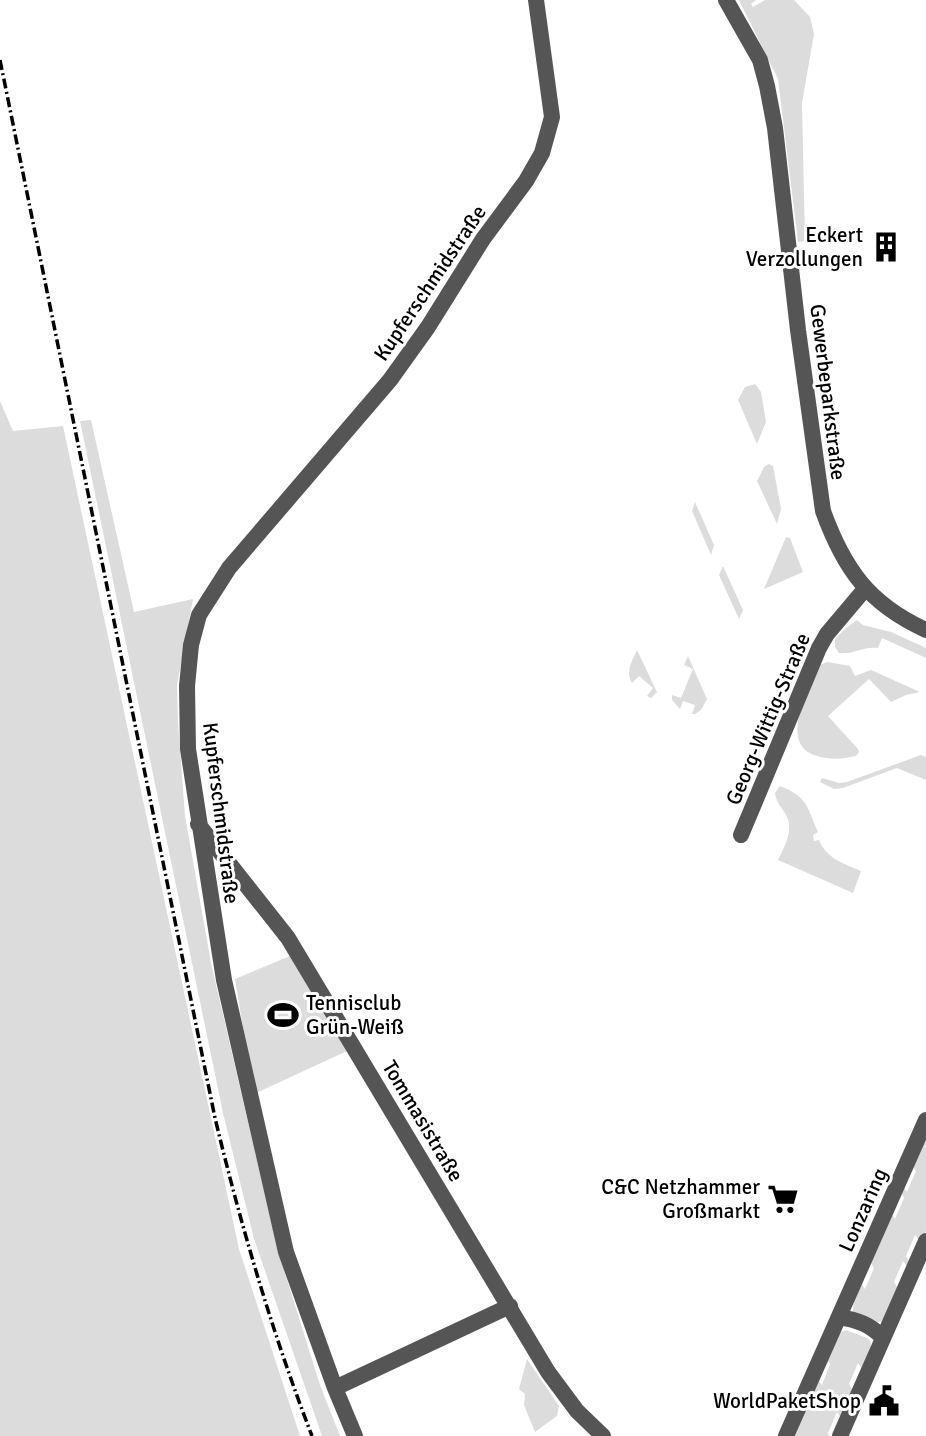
<svg xmlns="http://www.w3.org/2000/svg" width="926" height="1436" viewBox="0 0 926 1436" font-family="Signika,sans-serif">
  <style>
    .green { fill: #dcdcdc }
    .lines { fill: none; stroke-linecap: round; stroke-linejoin: round }
    .minor { stroke: #555; stroke-width: 16 }
    .rail { stroke: #000; stroke-width: 3.5; stroke-dasharray: 10 3.5 2 3.5; stroke-linecap: butt }
    .labels { text-anchor: middle; stroke-width: 6; stroke-linejoin: round; paint-order: stroke }
    .poi-label { font-size: 21px; fill: #000; stroke: #fff; text-anchor: end }
    .street-label { font-size: 21px; fill: #000; stroke: #fff }
  </style>
  <rect width="100%" height="100%" fill="#fff"/>
  <path class="green" d="M 739,0 L 756,0 L 751,4 L 753,7 L 765,0 L 794,0 L 810,17 L 814,34 L 802,103 L 805,241 L 798,242 L 778,79 Z
    M 755,384 L 761,392 L 766,422 L 757,444 L 738,400 L 745,387 Z
    M 0,401 L 13,431 L 63,426 L 239,1249 L 300,1436 L 0,1436 Z
    M 91,420 L 134,612 L 193,599 L 177,685 L 178,722 L 185,816 L 211,963 L 278,1251 L 320,1385 L 340,1436 L 322,1436 L 254,1239 L 223,1113 L 80,421 Z
    M 769,464 L 773,466 L 781,509 L 777,524 L 757,481 L 764,467 Z
    M 695,502 L 714,545 L 711,555 L 692,511 Z
    M 786,537 L 790,538 L 803,572 L 764,589 Z
    M 723,566 L 743,610 L 739,619 L 719,575 Z
    M 857,620 L 863,625 L 891,632 L 926,648 L 926,658 L 882,638 L 878,648 C 864,646 853,655 839,653 L 835,647 L 835,639 L 846,628 Z
    M 637,650 L 657,692 L 651,698 L 647,696 L 653,688 L 639,676 L 632,683 C 625,672 632,661 637,650 Z
    M 688,656 L 707,699 L 701,710 L 695,714 L 692,714 L 695,705 L 683,701 L 680,709 L 672,700 L 672,695 L 681,698 L 693,669 L 684,665 Z
    M 828,662 L 850,666 L 855,676 L 871,670 L 920,692 L 906,695 L 891,702 L 869,679 L 828,716 L 858,749 L 859,752 L 856,756 C 843,759 830,760 817,756 C 777,745 809,690 819,665 Z
    M 921,755 L 926,757 L 926,780 L 897,768 L 843,788 L 834,789 L 820,782 L 822,778 L 839,783 L 847,782 Z
    M 780,786 C 808,797 807,807 818,832 L 813,835 L 814,841 L 819,840 C 827,859 843,863 861,871 L 853,893 L 778,860 C 785,845 795,829 785,813 C 780,806 776,801 775,793 Z
    M 290,956 L 347,1051 L 254,1094 L 235,979 Z
    M 926,1137 L 926,1231 L 921,1244 L 915,1235 L 906,1256 L 911,1265 L 909,1270 L 903,1261 L 894,1282 L 900,1292 L 890,1311 L 881,1322 L 876,1322 L 853,1312 L 854,1295 L 859,1280 L 865,1289 L 874,1268 L 868,1258 L 889,1210 L 895,1219 L 904,1198 L 899,1188 L 901,1184 L 907,1192 L 916,1171 L 910,1162 Z
    M 846,1330 L 867,1338 L 871,1342 L 869,1361 L 864,1372 L 858,1363 L 849,1384 L 855,1394 L 843,1421 L 837,1412 L 828,1433 L 829,1436 L 790,1436 L 815,1377 L 822,1385 L 830,1364 L 825,1355 L 839,1333 Z
    M 527,1359 L 559,1406 L 557,1416 L 535,1432 L 524,1405 L 525,1394 L 519,1389 Z"/>
  <g class="lines">
    <path class="minor" d="M 726,0 L 760,60 L 767,86 L 775,128 L 798,330 L 823,511 C 844,569 869,604 926,630
      M 198,824 L 288,938 L 548,1372 L 577,1411 L 603,1436
      M 741,835 L 819,648 L 827,634 L 865,589
      M 839,1317 C 857,1320 870,1324 883,1338
      M 335,1388 L 510,1306
      M 355,1436 L 335,1388 L 286,1252 L 224,980 L 188,749 L 187,686 L 191,645 L 199,615 L 229,568 L 390,380 L 428,327 L 483,239 L 526,181 L 542,153 L 552,117 L 536,0
      M 786,1436 L 926,1120
      M 840,1436 L 926,1241"/>
    <path class="rail" d="M 0,60 L 215,1118 C 241,1226 272,1332 312,1436"/>
  </g>
  <defs>
    <g id="building-bare" transform="scale(2.415)"><path d="M-4-6H4V6H1V3H-1V6H-4ZM-2.5-4.3h1.7v1.8h-1.7ZM.8-4.3h1.7v1.8H.8ZM-2.5-1h1.7V.8h-1.7ZM.8-1h1.7V.8H.8Z" fill="#000" stroke="#fff" stroke-width="2.5" paint-order="stroke"/></g>
    <g id="stadium-bare" transform="scale(2.415)"><path d="M0-5a6.5 5 0 1 0 0 10a6.5 5 0 1 0 0-10ZM-3.5-1.8h7v3.6h-7Z" fill="#000" stroke="#fff" stroke-width="2.5" paint-order="stroke"/></g>
    <g id="supermarket-bare" transform="scale(2.415)"><path d="M-6-5.5h2.5l.6 2H6L4.5 2H-2.5L-4.4-4H-6ZM-1.5 3.2a1.3 1.3 0 1 0 .1 0ZM3 3.2a1.3 1.3 0 1 0 .1 0Z" fill="#000" stroke="#fff" stroke-width="2.5" paint-order="stroke"/></g>
    <g id="civic-bare" transform="scale(2.415)"><path d="M-.6-6.5H3V-4.5H.6V-3L4-1V1h2V6H-6V1h2V-1L-.6-3ZM-1.2 2.5V6h2.4V2.5Z" fill="#000" stroke="#fff" stroke-width="2.5" paint-order="stroke"/></g>
  </defs>
  <g fill-rule="evenodd">
    <use href="#building-bare" x="886" y="247"/>
    <use href="#stadium-bare" x="283" y="1015"/>
    <use href="#supermarket-bare" x="783" y="1199"/>
    <use href="#civic-bare" x="884" y="1401"/>
  </g>
  <g class="labels">
    <g class="poi-label">
      <text x="863" y="242">Eckert<tspan x="863" dy="24">Verzollungen</tspan></text>
      <text x="306" y="1010" text-anchor="start">Tennisclub<tspan x="306" dy="24">Grün-Weiß</tspan></text>
      <text x="760" y="1194">C&amp;C Netzhammer<tspan x="760" dy="24">Großmarkt</tspan></text>
      <text x="861" y="1408">WorldPaketShop</text>
    </g>
    <g class="street-label">
      <text transform="translate(430 283) rotate(-56)" y="7">Kupferschmidstraße</text>
      <text transform="translate(828 392) rotate(83)" y="7">Gewerbeparkstraße</text>
      <text transform="translate(768 719) rotate(-67)" y="7">Georg-Wittig-Straße</text>
      <text transform="translate(221 813) rotate(83)" y="7">Kupferschmidstraße</text>
      <text transform="translate(423 1121) rotate(59)" y="7">Tommasistraße</text>
      <text transform="translate(863 1210) rotate(-66)" y="7">Lonzaring</text>
    </g>
  </g>
</svg>
